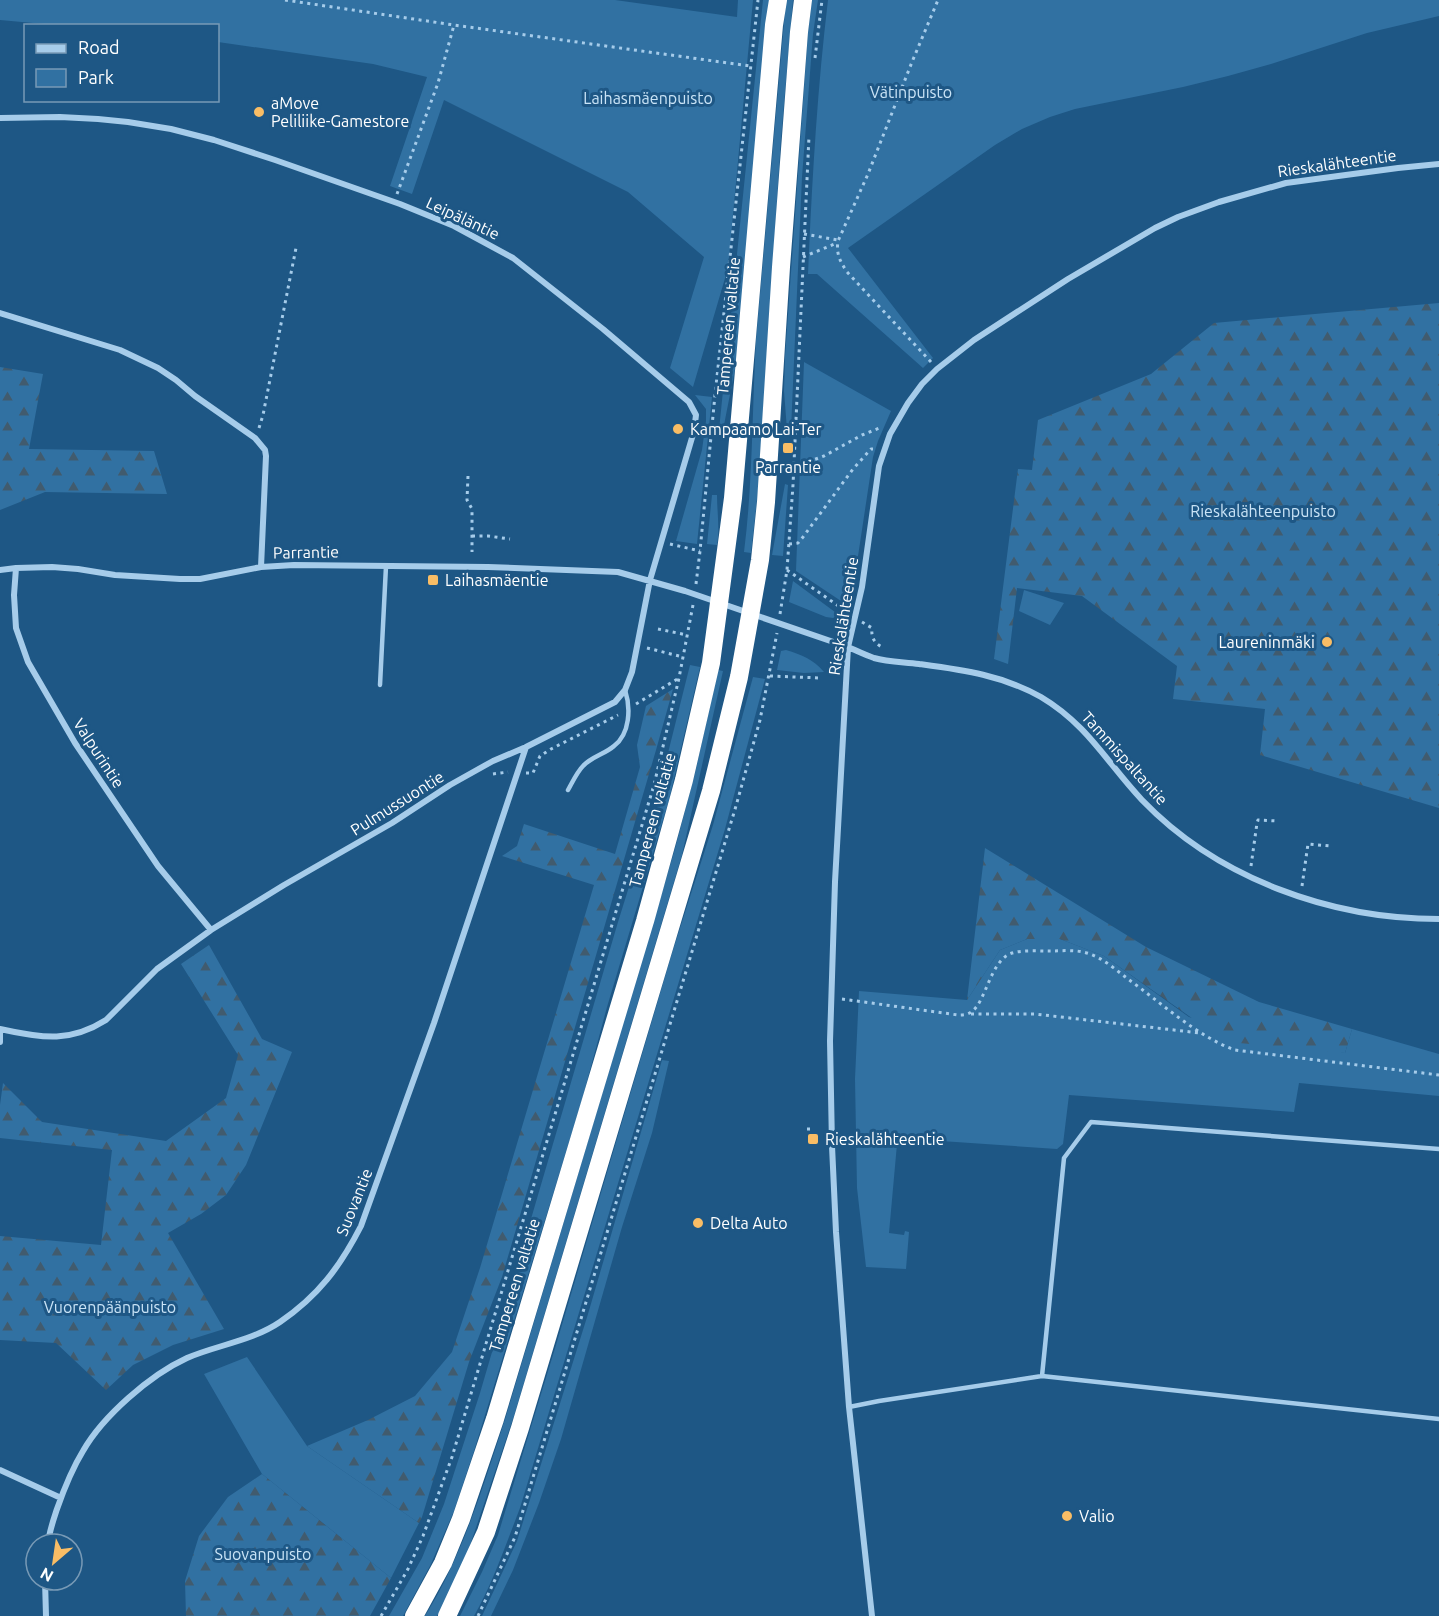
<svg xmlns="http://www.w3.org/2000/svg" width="1439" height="1616" viewBox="0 0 1439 1616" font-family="Ubuntu,sans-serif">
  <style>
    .green { fill: #3171a2 }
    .forest { fill: url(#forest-firs) }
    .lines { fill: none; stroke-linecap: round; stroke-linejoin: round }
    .path { stroke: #a6ccea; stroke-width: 3; stroke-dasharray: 3 4.5; stroke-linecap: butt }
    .lane { stroke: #a6ccea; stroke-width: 4.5 }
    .street { stroke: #a6ccea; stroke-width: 6 }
    .highway { stroke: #fff; stroke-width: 18 }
    .poi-dot { fill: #f9bd65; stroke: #1e5785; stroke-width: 2 }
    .labels { text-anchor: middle; stroke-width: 6; stroke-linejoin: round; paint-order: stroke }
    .park-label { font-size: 16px; fill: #cae4f7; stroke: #1e5785 }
    .poi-label { font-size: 16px; fill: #fff; stroke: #1e5785; text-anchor: start }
    .street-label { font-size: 16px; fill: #fff; stroke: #1e5785 }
  </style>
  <defs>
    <pattern id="forest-firs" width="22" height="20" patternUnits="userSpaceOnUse" patternTransform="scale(1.5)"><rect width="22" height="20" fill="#3171a2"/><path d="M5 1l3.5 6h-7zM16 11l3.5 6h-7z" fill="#415b6e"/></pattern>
  </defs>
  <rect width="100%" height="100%" fill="#1e5785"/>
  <path class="green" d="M 0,0 L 615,0 L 737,17 L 738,0 L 753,0 L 728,268 L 693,387 L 670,368 L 704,257 L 628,192 L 444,100 L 412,194 L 390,186 L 427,77 L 373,64 L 218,42 L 218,26 L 66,26 L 0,20 Z
    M 763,0 L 769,0 L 736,364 L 723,430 L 719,430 Z
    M 786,0 L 793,0 L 781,139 L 758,490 L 751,553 L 744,552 C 753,481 752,411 756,340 Z
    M 812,0 L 818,0 L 813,34 L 802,177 L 791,430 L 787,430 L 784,391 L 785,357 L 808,32 Z
    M 828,0 L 1439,0 L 1439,16 L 1367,33 L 1271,64 L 1228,76 L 1183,87 L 1075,109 L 1050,117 L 1022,129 L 995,145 L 848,248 L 933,358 L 923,368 L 817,274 L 808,274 C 812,183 817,91 828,0 Z
    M 804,362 L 891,411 L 878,441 L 873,457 L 855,576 L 847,605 L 796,571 Z
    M 695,395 L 712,397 L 697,544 L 676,541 L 702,450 L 706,421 L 706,409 Z
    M 785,484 L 788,485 L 783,556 L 772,555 Z
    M 712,495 L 717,495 C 717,512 720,529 717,545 L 707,544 Z
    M 793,581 L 839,615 L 833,618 L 826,617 L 789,602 Z
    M 1024,590 L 1064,603 L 1050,625 L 1019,611 Z
    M 786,650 C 802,655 813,659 824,672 L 804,673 L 777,670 L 781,651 Z
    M 690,665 L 700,667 L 669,800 L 607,1007 L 582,1100 L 474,1451 L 454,1511 L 431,1564 L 403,1616 L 389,1616 L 422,1558 L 444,1504 L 480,1393 L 618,922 L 657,797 Z
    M 718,670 L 723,671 L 682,855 L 514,1416 L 467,1554 L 442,1608 L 437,1616 L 425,1616 C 463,1555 484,1484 506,1416 L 674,852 L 695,773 Z
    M 753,677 L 765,679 L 725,829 L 520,1508 C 506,1544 493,1583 474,1616 L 460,1616 L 482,1572 L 498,1535 L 508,1502 L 556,1345 L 672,953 L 713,825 Z
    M 1027,939 L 1060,939 L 1104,956 L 1189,1017 L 1345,1053 L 1352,1029 L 1439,1054 L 1439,1096 L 1299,1083 L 1294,1112 L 1069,1095 L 1063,1144 L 1057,1149 L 912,1139 L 912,1145 L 897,1144 L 889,1233 L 904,1235 L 905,1231 L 909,1232 L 906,1269 L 866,1267 L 857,1188 L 855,1079 L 859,991 L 967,1000 L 1000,950 Z
    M 662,1060 L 669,1061 L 652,1133 L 622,1227 L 561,1439 L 539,1503 L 513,1570 L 491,1616 L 482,1616 L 517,1541 L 588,1314 Z
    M 247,1357 L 307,1446 L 419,1523 L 391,1578 L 262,1474 L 204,1374 Z"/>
  <path class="forest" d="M 1439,303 L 1439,808 L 1260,755 L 1265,709 L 1173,699 L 1177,666 L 1082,596 L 1017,588 L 1008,664 L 994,659 L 1018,469 L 1032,470 L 1038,420 L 1151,374 L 1214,323 Z
    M 0,367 L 43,374 L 29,449 L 154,451 L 167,494 L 45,492 L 0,510 Z
    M 673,689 L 656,750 L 502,1277 L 469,1362 L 422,1517 L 419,1523 L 307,1446 L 368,1420 L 415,1396 L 452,1352 L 480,1268 L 594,885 L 502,856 L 517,846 L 524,824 L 615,854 L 640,767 L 637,745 L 646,706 Z
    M 985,848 L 1146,947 L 1259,1002 L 1352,1029 L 1345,1053 L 1239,1043 L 1213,1033 L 1104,956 L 1060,939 L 1027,939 L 1000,950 L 967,1000 Z
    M 209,945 L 262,1039 L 292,1052 L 246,1165 L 226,1195 L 201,1214 L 168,1233 L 224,1329 L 173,1345 L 133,1365 L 106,1390 L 56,1343 L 0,1340 L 0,1236 L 101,1245 L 112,1150 L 0,1138 L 0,1105 L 3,1083 L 42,1122 L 166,1141 L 226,1098 L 238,1055 L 181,964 Z
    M 262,1474 L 391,1578 L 370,1616 L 186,1616 L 185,1581 L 199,1536 L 228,1497 Z"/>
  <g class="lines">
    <path class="path" d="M 285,0 L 454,25 L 750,66
      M 815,58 L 822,0
      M 397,194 L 438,83 L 454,25
      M 804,234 L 838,240
      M 803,257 L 837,243
      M 931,362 L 847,272 C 840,261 836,254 838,241 L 868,174 L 912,62 L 938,0
      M 259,428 L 263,415 L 296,248
      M 794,467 L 824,456 L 862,435 L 882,427
      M 468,476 L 467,500 L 472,509 L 472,552
      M 472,536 L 488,536 L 510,539
      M 670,544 L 700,551
      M 789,544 L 798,543 L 803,537 L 853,469 L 871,449 L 873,449
      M 787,570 L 847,612
      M 696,584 L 700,551 L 715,395 L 758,0
      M 780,614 L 787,570 L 793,485 L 809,136
      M 862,622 L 872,628 C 871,637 874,643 882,647
      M 658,629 L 687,635
      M 647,648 L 683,657
      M 770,676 L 821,678
      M 636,704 L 679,678
      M 526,773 L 533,773 L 540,756 L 551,749 L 618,715
      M 493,774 L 508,772
      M 1251,866 L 1257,823 L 1258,820 L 1277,821
      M 1302,886 L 1308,844 L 1330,846
      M 842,999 L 958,1015 C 962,1015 967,1015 971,1012 C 986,1003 990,960 1012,953 C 1023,950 1037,951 1049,951 C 1062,951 1077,949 1090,954 C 1104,959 1116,970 1128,979 C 1160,1002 1198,1037 1235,1050 L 1439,1075
      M 971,1014 L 1035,1014 L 1200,1033
      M 807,1129 L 813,1129
      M 381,1616 L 408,1569 L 423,1536 L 452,1457 L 654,785 L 679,678 L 693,605
      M 478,1616 L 515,1537 L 736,806 L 760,720 L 777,633"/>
    <path class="lane" d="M 380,685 L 386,566
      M 568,790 C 572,783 577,772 583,766 C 591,757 605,754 614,746 C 630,734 631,708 625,690
      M 1042,1376 L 1064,1158 L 1091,1122 L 1439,1149
      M 849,1407 L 879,1401 L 1042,1376 L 1439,1419"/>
    <path class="street" d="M 0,118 L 60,117 L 98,119 L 128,122 L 171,129 L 214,140 L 275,160 L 400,204 L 454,226 L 513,258 L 603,329 L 689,402 L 696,415 L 694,431 L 650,580 L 632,672 L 625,690 L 615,702 L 526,747 L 493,761 L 450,785 L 392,823 L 284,885 L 211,930 L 157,969 L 106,1020 C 68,1044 41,1037 0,1029
      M 0,313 L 120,350 L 158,368 L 176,380 L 195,396 L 255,438 L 265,450 L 266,456 L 261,567
      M 16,568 L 14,595 L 16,628 L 28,662 L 75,743 L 158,866 L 211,930
      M 0,570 L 16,568 L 52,567 L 78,569 L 115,575 L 180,579 L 200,579 L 261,567 L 294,565 L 488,567 L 618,572 L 685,591 L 848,647 C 857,651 865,655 874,658 C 888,662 904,662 919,664 C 963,670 1002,675 1041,697 C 1088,725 1107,763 1142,800 C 1218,879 1331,919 1439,919
      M 0,1031 L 0,1042
      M 0,1470 L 61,1498
      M 48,1544 C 49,1532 53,1521 57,1509 C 64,1489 72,1469 83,1451 C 103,1416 150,1375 187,1358 C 217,1345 252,1341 280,1322 C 318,1296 340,1267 361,1226 L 434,1023 L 526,747
      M 45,1580 L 46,1616
      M 872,1616 L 849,1407 L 836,1232 L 832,1146 L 830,1041 L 835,882 L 848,647 L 862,587 L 879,466 L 890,434 L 908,403 L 922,384 L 937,369 L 974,340 L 1068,279 L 1155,228 L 1178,217 L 1219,202 L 1286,183 L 1398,168 L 1439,164"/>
    <path class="highway" d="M 414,1616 L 443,1563 L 461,1519 L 495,1419 L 645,921 L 684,780 L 711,663 L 733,498 L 774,25 L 778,0
      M 447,1616 L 486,1532 L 520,1428 L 711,791 L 739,677 L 760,560 L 766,502 L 781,267 L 799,32 L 803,0"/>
  </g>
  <g class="poi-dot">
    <circle cx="259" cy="112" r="6"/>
    <circle cx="678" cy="429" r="6"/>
    <rect x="782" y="442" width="12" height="12" rx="3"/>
    <rect x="427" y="574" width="12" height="12" rx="3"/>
    <circle cx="1327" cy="642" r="6"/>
    <rect x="807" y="1133" width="12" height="12" rx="3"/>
    <circle cx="698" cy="1223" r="6"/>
    <circle cx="1067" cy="1516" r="6"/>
  </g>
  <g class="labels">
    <g class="park-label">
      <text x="911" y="98">Vätinpuisto</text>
      <text x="648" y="104">Laihasmäenpuisto</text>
      <text x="1263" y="517">Rieskalähteenpuisto</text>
      <text x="110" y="1313">Vuorenpäänpuisto</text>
      <text x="263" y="1560">Suovanpuisto</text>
    </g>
    <g class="poi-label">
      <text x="271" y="109">aMove<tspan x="271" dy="18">Peliliike-Gamestore</tspan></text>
      <text x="690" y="435">Kampaamo Lai-Ter</text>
      <text x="788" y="473" text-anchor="middle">Parrantie</text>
      <text x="445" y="586">Laihasmäentie</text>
      <text x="1315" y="648" text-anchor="end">Laureninmäki</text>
      <text x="825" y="1145">Rieskalähteentie</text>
      <text x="710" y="1229">Delta Auto</text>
      <text x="1079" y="1522">Valio</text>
    </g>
    <g class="street-label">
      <text transform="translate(1337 163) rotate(-8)" y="6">Rieskalähteentie</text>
      <text transform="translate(463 218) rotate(25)" y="6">Leipäläntie</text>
      <text transform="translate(728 326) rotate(-85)" y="6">Tampereen valtatie</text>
      <text transform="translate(306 552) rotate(-1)" y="6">Parrantie</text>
      <text transform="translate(843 616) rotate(-81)" y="6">Rieskalähteentie</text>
      <text transform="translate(99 753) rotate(57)" y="6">Valpurintie</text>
      <text transform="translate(1125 758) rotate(48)" y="6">Tammispaltantie</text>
      <text transform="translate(397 803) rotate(-32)" y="6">Pulmussuontie</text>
      <text transform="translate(652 820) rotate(-75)" y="6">Tampereen valtatie</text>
      <text transform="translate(354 1202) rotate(-68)" y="6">Suovantie</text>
      <text transform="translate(514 1285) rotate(-73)" y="6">Tampereen valtatie</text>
    </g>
  </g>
  <rect x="24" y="24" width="195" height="78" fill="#1e5785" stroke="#789ab6" stroke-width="1.5"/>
  <rect x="36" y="44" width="30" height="9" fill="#a6ccea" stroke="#789ab6" stroke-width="1.5"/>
  <text x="78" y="54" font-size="18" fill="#ffffff">Road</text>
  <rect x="36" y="69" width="30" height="18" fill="#3171a2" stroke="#789ab6" stroke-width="1.5"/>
  <text x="78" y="84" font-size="18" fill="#ffffff">Park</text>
  <g transform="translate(54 1562) rotate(209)"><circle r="28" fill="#1e5785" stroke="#789ab6" stroke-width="1.5"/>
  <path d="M0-4.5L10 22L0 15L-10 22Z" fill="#f9bd65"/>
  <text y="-9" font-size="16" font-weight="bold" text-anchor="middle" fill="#ffffff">N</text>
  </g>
</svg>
